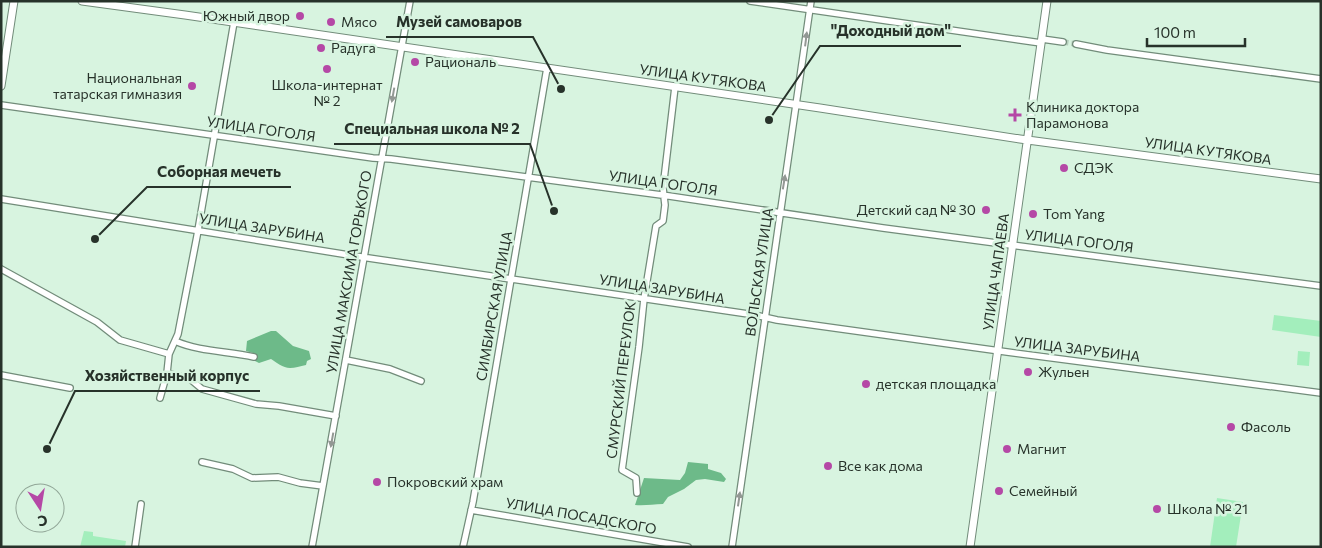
<svg xmlns="http://www.w3.org/2000/svg" width="1322" height="548" viewBox="0 0 1322 548" font-family="Commissioner,sans-serif">
  <style>
    .green { fill: #a3eebc }
    .forest { fill: #6dba89 }
    .lines { fill: none; stroke-linecap: round; stroke-linejoin: round }
    .minor-tunnel { stroke: #b5cdbc; stroke-width: 5.5; stroke-dasharray: 5.5 3; stroke-linecap: butt }
    .minor-casing { stroke: #728c7a; stroke-width: 8 }
    .tertiary-casing { stroke: #728c7a; stroke-width: 9 }
    .minor { stroke: #fff; stroke-width: 5.5 }
    .tertiary { stroke: #fff; stroke-width: 7 }
    .oneway { fill: #939894 }
    .poi-dot { fill: #b548a6; stroke: #d8f4e0; stroke-width: 2 }
    .labels { text-anchor: middle; stroke-width: 5; stroke-linejoin: round; paint-order: stroke }
    .poi-label { font-size: 14px; fill: #27322a; stroke: #d8f4e0; text-anchor: start }
    .street-label { font-size: 14px; fill: #27322a; stroke: #d8f4e0 }
    .leader { fill: none; stroke: #27322a; stroke-width: 2 }
    .callout-dot { fill: #27322a; stroke: #d8f4e0; stroke-width: 2 }
    .callout-label { font-size: 15px; text-anchor: middle; font-weight: bold; fill: #27322a; stroke: #d8f4e0; stroke-width: 5; stroke-linejoin: round; paint-order: stroke }
  </style>
  <rect width="100%" height="100%" fill="#d8f4e0"/>
  <path class="green" d="M 1274,315 L 1321,321 L 1321,337 L 1272,330 Z
    M 1298,351 L 1310,352 L 1309,366 L 1297,365 Z
    M 1217,498 L 1243,502 L 1236,547 L 1210,547 Z
    M 84,531 L 93,532 L 93,536 L 126,541 L 125,547 L 80,547 Z"/>
  <path class="forest" d="M 271,331 L 276,331 L 293,346 L 309,351 L 311,359 L 307,361 L 306,365 C 300,366 295,368 290,368 C 283,368 276,362 271,359 L 259,363 L 255,361 L 253,353 L 246,351 L 247,341 Z
    M 688,462 L 708,464 L 708,469 L 721,473 L 726,479 L 724,482 L 705,479 L 696,480 L 684,489 L 668,497 L 663,504 C 653,504 645,506 635,505 L 644,478 L 680,480 L 685,473 Z"/>
  <g class="lines">
    <path class="minor-tunnel" d="M 1063,42 L 1076,44"/>
    <g class="minor-casing">
      <path id="minor" d="M 750,1 L 1041,43
        M 1042,39 L 1063,42
        M 1076,44 L 1107,50 L 1321,79
        M 1,105 L 373,158 L 391,159 L 669,196 L 883,228 L 1321,286
        M 1,199 L 355,256 L 755,315 L 777,320 L 1007,352 L 1321,393
        M 1,269 L 97,322 L 120,340 L 169,354
        M 175,341 C 200,352 228,351 254,357
        M 346,360 L 390,369 L 421,381
        M 167,373 L 190,379 L 202,389 L 256,404 L 279,406 L 336,416
        M 1,375 L 70,388
        M 160,398 L 167,373 L 169,354 L 178,334 L 197,236 L 234,22
        M 202,462 L 233,469 L 252,478 L 278,477 L 300,483 L 323,486
        M 637,493 L 636,478 L 622,470 L 623,463 L 639,347 L 644,299 L 656,226 L 663,221 L 665,205 L 663,188 L 675,87
        M 471,510 L 688,547
        M 135,547 L 141,504
        M 312,547 L 410,1
        M 463,547 L 473,502 L 547,68
        M 732,547 L 811,1"/>
    </g>
    <g class="tertiary-casing">
      <path id="tertiary" d="M 82,1 L 185,15 L 820,108 L 1020,139 L 1321,179
        M 1,86 L 14,1
        M 970,547 L 1047,1"/>
    </g>
    <use href="#minor" class="minor"/>
    <use href="#tertiary" class="tertiary"/>
  </g>
  <defs><path id="oneway-solid" d="M-6-.8H1V-3.2L6.5 0L1 3.2V.8H-6Z" transform="scale(1.25)"/></defs>
  <g class="oneway">
    <use href="#oneway-solid" transform="translate(806 39) rotate(-83)"/>
    <use href="#oneway-solid" transform="translate(393 95) rotate(100)"/>
    <use href="#oneway-solid" transform="translate(784 182) rotate(-81)"/>
    <use href="#oneway-solid" transform="translate(332 440) rotate(100)"/>
    <use href="#oneway-solid" transform="translate(739 499) rotate(-82)"/>
  </g>
  <g class="poi-dot">
    <circle cx="300" cy="16" r="5"/>
    <circle cx="331" cy="22" r="5"/>
    <circle cx="321" cy="48" r="5"/>
    <circle cx="415" cy="62" r="5"/>
    <circle cx="327" cy="69" r="5"/>
    <circle cx="192" cy="86" r="5"/>
    <path d="M1012.5 107.5h5v5h5v5h-5v5h-5v-5h-5v-5h5z"/>
    <circle cx="1064" cy="168" r="5"/>
    <circle cx="986" cy="210" r="5"/>
    <circle cx="1033" cy="214" r="5"/>
    <circle cx="1028" cy="372" r="5"/>
    <circle cx="866" cy="384" r="5"/>
    <circle cx="1231" cy="427" r="5"/>
    <circle cx="1007" cy="449" r="5"/>
    <circle cx="828" cy="466" r="5"/>
    <circle cx="377" cy="482" r="5"/>
    <circle cx="999" cy="491" r="5"/>
    <circle cx="1157" cy="509" r="5"/>
  </g>
  <g class="labels">
    <g class="poi-label">
      <text x="290" y="21" text-anchor="end">Южный двор</text>
      <text x="341" y="27">Мясо</text>
      <text x="331" y="53">Радуга</text>
      <text x="425" y="67">Рациональ</text>
      <text x="182" y="83" text-anchor="end">Национальная<tspan x="182" dy="16">татарская гимназия</tspan></text>
      <text x="327" y="90" text-anchor="middle">Школа-интернат<tspan x="327" dy="16">№ 2</tspan></text>
      <text x="1026" y="112">Клиника доктора<tspan x="1026" dy="16">Парамонова</tspan></text>
      <text x="1074" y="173">СДЭК</text>
      <text x="976" y="215" text-anchor="end">Детский сад № 30</text>
      <text x="1043" y="219">Tom Yang</text>
      <text x="1038" y="377">Жульен</text>
      <text x="876" y="389">детская площадка</text>
      <text x="1241" y="432">Фасоль</text>
      <text x="1017" y="454">Магнит</text>
      <text x="838" y="471">Все как дома</text>
      <text x="387" y="487">Покровский храм</text>
      <text x="1009" y="496">Семейный</text>
      <text x="1167" y="514">Школа № 21</text>
    </g>
    <g class="street-label">
      <text transform="translate(703 78) rotate(8)" y="5">УЛИЦА КУТЯКОВА</text>
      <text transform="translate(261 129) rotate(8)" y="5">УЛИЦА ГОГОЛЯ</text>
      <text transform="translate(1208 151) rotate(8)" y="5">УЛИЦА КУТЯКОВА</text>
      <text transform="translate(663 183) rotate(8)" y="5">УЛИЦА ГОГОЛЯ</text>
      <text transform="translate(262 228) rotate(9)" y="5">УЛИЦА ЗАРУБИНА</text>
      <text transform="translate(1079 241) rotate(7)" y="5">УЛИЦА ГОГОЛЯ</text>
      <text transform="translate(349 272) rotate(-80)" y="5">УЛИЦА МАКСИМА ГОРЬКОГО</text>
      <text transform="translate(759 272) rotate(-82)" y="5">ВОЛЬСКАЯ УЛИЦА</text>
      <text transform="translate(996 272) rotate(-82)" y="5">УЛИЦА ЧАПАЕВА</text>
      <text transform="translate(662 289) rotate(9)" y="5">УЛИЦА ЗАРУБИНА</text>
      <text transform="translate(494 306) rotate(-80)" y="5">СИМБИРСКАЯ УЛИЦА</text>
      <text transform="translate(1077 349) rotate(7)" y="5">УЛИЦА ЗАРУБИНА</text>
      <text transform="translate(621 380) rotate(-83)" y="5">СМУРСКИЙ ПЕРЕУЛОК</text>
      <text transform="translate(581 516) rotate(10)" y="5">УЛИЦА ПОСАДСКОГО</text>
    </g>
  </g>
  <path class="leader" d="M561 89L533 37H386M769 120L820 46H961M554 211L530 144H334M95 239L147 187H291M47 449L75 391H260"/>
  <g class="callout-dot">
    <circle cx="561" cy="89" r="5"/>
    <circle cx="769" cy="120" r="5"/>
    <circle cx="554" cy="211" r="5"/>
    <circle cx="95" cy="239" r="5"/>
    <circle cx="47" cy="449" r="5"/>
  </g>
  <g class="callout-label">
    <text x="459" y="27">Музей самоваров</text>
    <text x="891" y="36">"Доходный дом"</text>
    <text x="432" y="134">Специальная школа № 2</text>
    <text x="219" y="177">Соборная мечеть</text>
    <text x="167" y="381">Хозяйственный корпус</text>
  </g>
  <rect width="1322" height="548" fill="none" stroke="#27322a" stroke-width="5"/>
  <g transform="translate(40 508) rotate(168)"><circle r="24" fill="#d8f4e0" stroke="#91a697"/>
  <path d="M0-4L9 19L0 12L-9 19Z" fill="#b548a6"/>
  <text y="-8" font-size="14" font-weight="bold" text-anchor="middle" fill="#27322a">С</text>
  </g>
  <path d="M1147 38v8h98v-8" fill="none" stroke="#27322a" stroke-width="2.5"/>
  <text x="1154" y="38" font-size="15" fill="#27322a" stroke="#d8f4e0" stroke-width="4" paint-order="stroke">100 m</text>
</svg>
